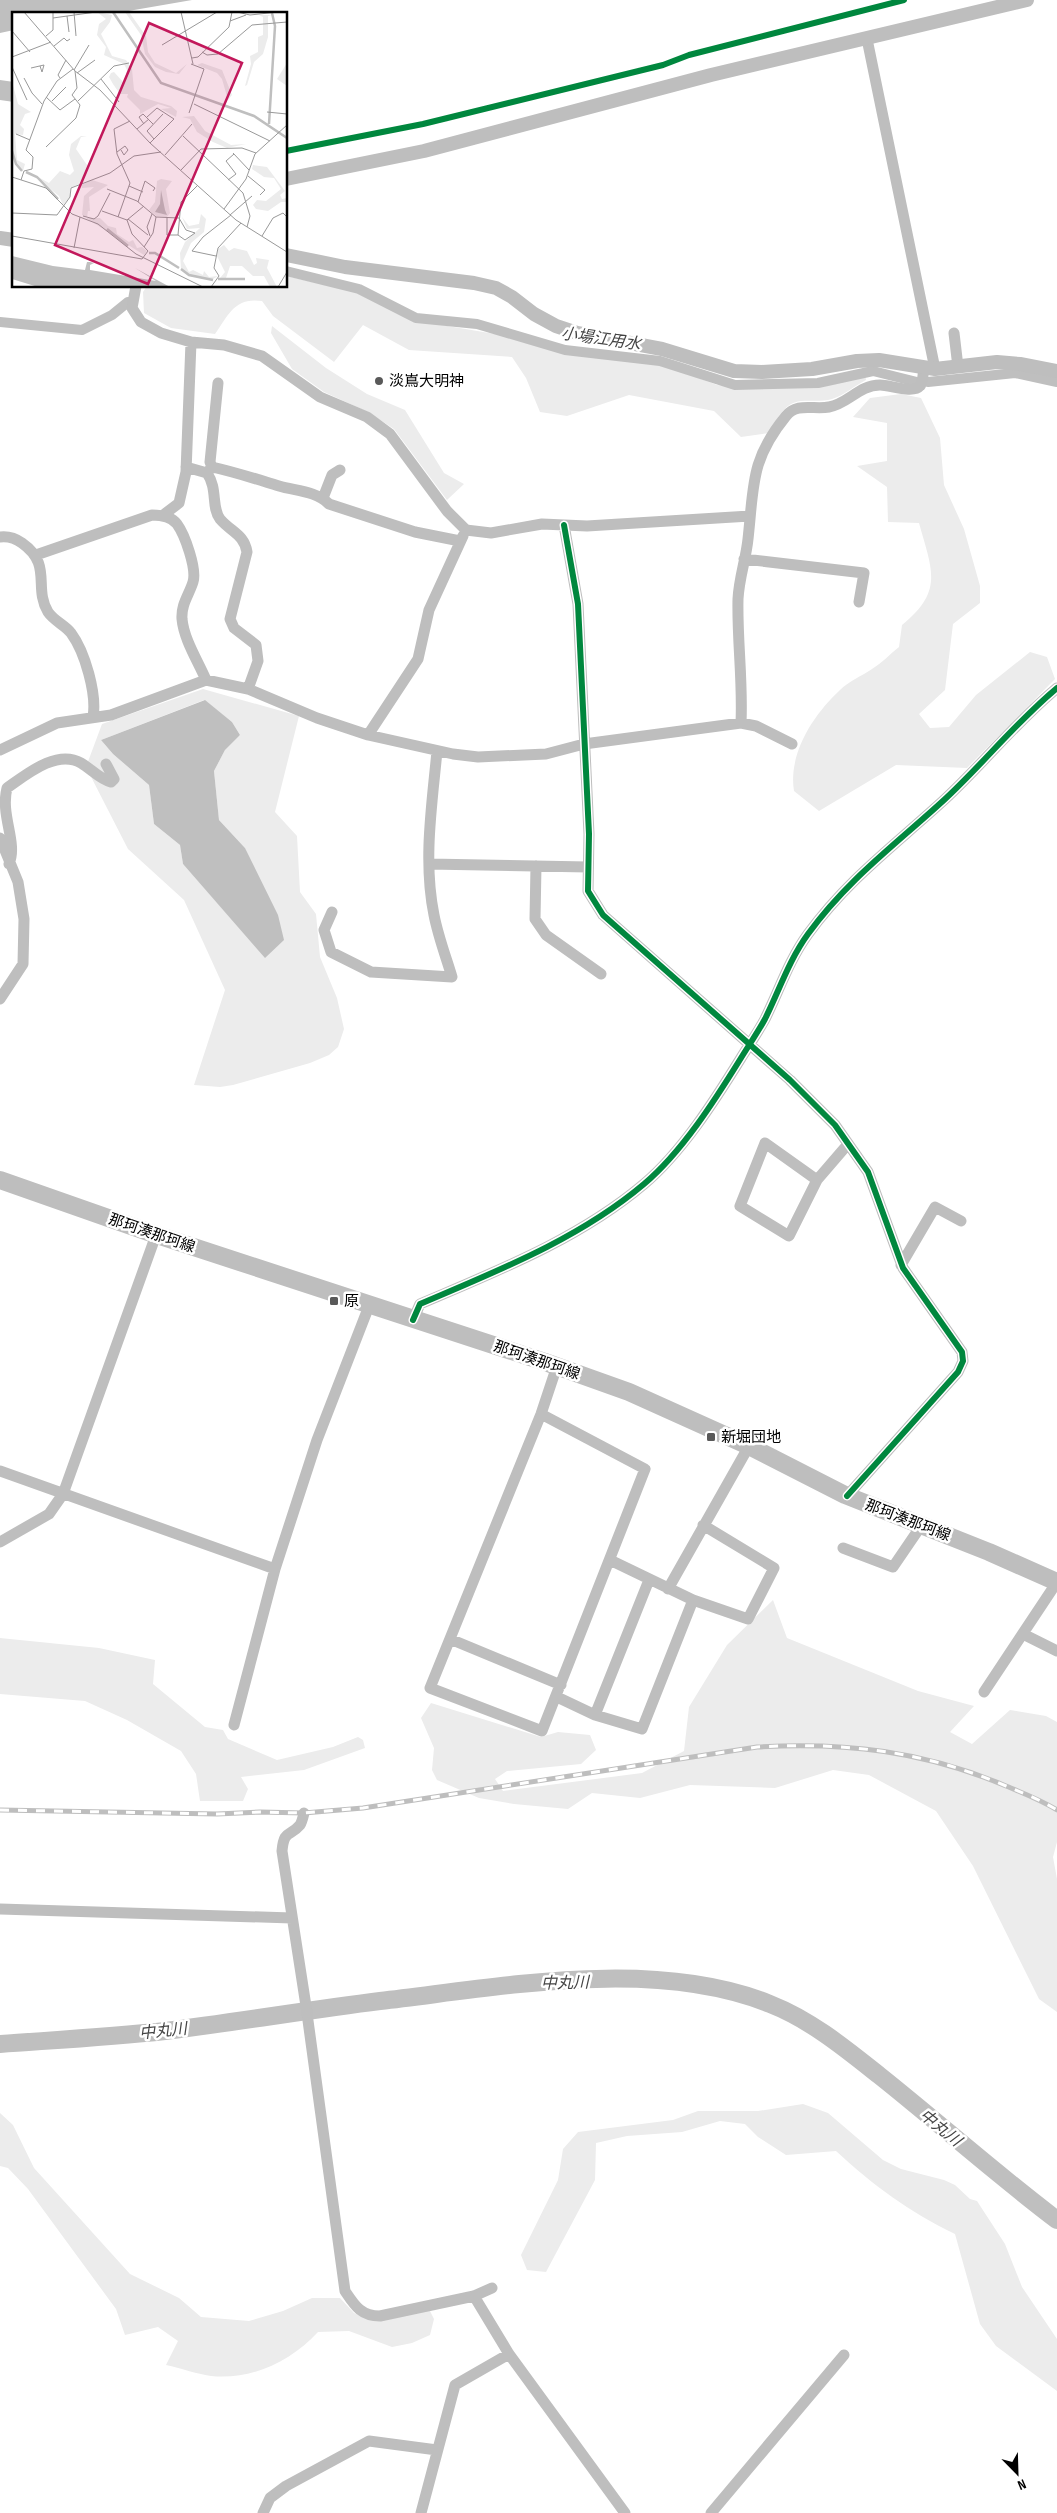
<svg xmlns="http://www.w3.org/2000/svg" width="1057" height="2513" viewBox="0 0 1057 2513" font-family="'Sofia Sans Condensed','Noto Sans JP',sans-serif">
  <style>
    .green { fill: #ececec; fill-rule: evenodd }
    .water { fill: #bfbfbf }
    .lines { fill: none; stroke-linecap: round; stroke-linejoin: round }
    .canal { stroke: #bfbfbf; stroke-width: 10 }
    .river { stroke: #bfbfbf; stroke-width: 18 }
    .minor { stroke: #bebebe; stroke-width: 11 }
    .tertiary { stroke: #bebebe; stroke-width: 14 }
    .primary { stroke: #bebebe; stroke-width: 18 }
    .rail-casing { stroke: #bebebe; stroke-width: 5 }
    .rail { stroke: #fff; stroke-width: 3; stroke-dasharray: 9; stroke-linecap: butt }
    .cycleway-casing { stroke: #fff; stroke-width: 9 }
    .cycleway { stroke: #00873e; stroke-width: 6 }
    .poi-dot { fill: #595959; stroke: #fff; stroke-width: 2 }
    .labels { text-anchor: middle; stroke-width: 5; stroke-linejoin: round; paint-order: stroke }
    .poi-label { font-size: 15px; fill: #000; stroke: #fff; text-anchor: start }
    .street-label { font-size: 15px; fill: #000; stroke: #fff }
    .water-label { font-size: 16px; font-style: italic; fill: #444; stroke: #fff }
    .inset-river { fill: none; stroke: #bfbfbf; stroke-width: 2.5 }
    .inset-road { fill: none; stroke: #999; stroke-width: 1 }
    .view { fill: #c2185b; fill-opacity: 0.15; stroke: #c2185b; stroke-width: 2.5 }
    .inset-edge { fill: none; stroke: #000; stroke-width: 2.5 }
  </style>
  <rect width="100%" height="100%" fill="#fff"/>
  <path class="green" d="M 286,276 L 355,292 L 412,320 L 513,337 L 565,352 L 659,363 L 717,385 L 736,387 L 824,385 L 865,374 L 866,380 C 854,386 845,395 832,399 C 821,402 812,400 801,401 C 783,403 777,420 769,433 L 741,437 L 714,411 L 629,395 L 567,416 L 540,412 L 526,378 L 512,357 L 409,350 L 363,325 L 334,362 L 273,316 L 262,301 C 235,297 229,314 215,334 L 171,328 L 144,313 L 143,292 L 147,286 L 286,286 Z
    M 272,326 L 326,368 L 367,394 L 405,410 L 444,473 L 464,484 L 447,500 L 394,429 L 368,412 L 324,392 L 292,369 L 271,333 Z
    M 901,394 L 921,398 L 940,438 L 944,485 L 964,529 L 980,586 L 980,603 L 953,624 L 945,690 L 919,714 L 930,728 L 949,727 L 976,695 L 1030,652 L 1047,657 L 1055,679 L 967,768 L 896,765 L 819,811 L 794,791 C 788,754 813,715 840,690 C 849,681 862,676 872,669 C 882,663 890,654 899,647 L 902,625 C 944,591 932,570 919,523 L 888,522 L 887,487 L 857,466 L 887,461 L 887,423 L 853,417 L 870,398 Z
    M 203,689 L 299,716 L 275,812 L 297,836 L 300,892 L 316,914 L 320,957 L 337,998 L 344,1029 L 338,1047 L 329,1055 L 310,1063 L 233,1085 L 220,1087 L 194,1085 L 225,990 L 184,900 L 128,849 L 86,767 L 102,724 ZM 204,700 L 232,722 L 240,735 L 225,750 L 214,771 L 219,820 L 245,848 L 265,957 L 183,864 L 180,845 L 154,824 L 149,785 L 113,754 L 101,740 Z
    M 773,1600 L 787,1638 L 918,1691 L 974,1706 L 950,1732 L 972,1744 L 1010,1710 L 1046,1716 L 1057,1722 L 1057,1842 L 1053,1857 L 1057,1879 L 1057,2012 L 1039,1999 L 973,1866 L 936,1811 L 869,1775 L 833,1770 L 775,1788 L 690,1785 L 640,1798 L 592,1793 L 568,1809 L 514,1804 L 479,1798 L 437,1780 L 432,1770 L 434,1748 L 421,1718 L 431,1703 L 541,1737 L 558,1732 L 590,1735 L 596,1750 L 581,1764 L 507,1771 L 495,1779 L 503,1791 L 642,1773 L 684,1751 L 689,1707 L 727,1645 Z
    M 0,1638 L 99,1648 L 155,1660 L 153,1684 L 205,1727 L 223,1730 L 228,1739 L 277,1760 L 333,1747 L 358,1737 L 363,1740 L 365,1748 L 304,1770 L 241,1777 L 248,1789 L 243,1801 L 200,1801 L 196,1774 L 181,1751 L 127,1720 L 85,1701 L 0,1694 Z
    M 803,2104 L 828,2113 L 883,2160 L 901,2169 L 944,2180 L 955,2185 L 970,2199 L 977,2201 L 1005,2244 L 1022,2287 L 1057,2339 L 1057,2391 L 996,2346 L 980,2324 L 955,2234 C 909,2212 873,2185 836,2151 L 786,2155 L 758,2137 L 745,2124 L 720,2121 L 682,2132 L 627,2136 L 596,2143 L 595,2180 L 546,2272 L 527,2270 L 521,2255 L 558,2180 L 563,2149 L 578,2132 L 673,2120 L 698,2111 L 758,2111 Z
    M 0,2113 L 13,2125 L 34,2168 L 130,2274 L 179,2298 L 201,2317 L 249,2321 L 283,2311 L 312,2298 L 340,2298 L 354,2313 L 371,2320 L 429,2309 L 434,2319 L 430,2335 L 412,2343 L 392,2347 L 349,2331 L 318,2332 C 290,2362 252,2380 211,2376 C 196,2374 181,2368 166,2365 L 178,2341 L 158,2327 L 125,2335 L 116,2309 L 28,2189 L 8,2168 L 0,2166 Z"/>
  <path class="water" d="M 0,0 L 192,0 L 111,14 L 14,14 L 14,30 L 0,33 Z
    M 0,80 L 14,82 L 14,102 L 0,100 Z
    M 205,700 L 232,722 L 240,735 L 225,750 L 214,771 L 219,820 L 245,848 L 278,915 L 284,940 L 265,958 L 183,864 L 180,845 L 154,824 L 149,785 L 113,754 L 101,740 Z"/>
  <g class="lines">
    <path class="canal" d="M 286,271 L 359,289 L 416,318 L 477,324 L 565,350 L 660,361 L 735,385 L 818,383 L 873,371 L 917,382
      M 0,322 L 82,330 L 112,315 L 128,302
      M 928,382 L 1015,373 L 1057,382"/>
    <path class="river" d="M 0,2044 C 55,2040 110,2037 165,2031 C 237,2022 308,2010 380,2001 C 502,1987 653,1957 770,2004 C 811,2020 846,2049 880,2076 C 939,2123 996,2174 1057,2220"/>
    <path class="minor" d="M 867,39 L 935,369
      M 136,286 L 132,308 L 141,322 L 161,333 L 191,342 L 224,345 L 262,356 L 320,397 L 367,417 L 390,434 L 447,511 L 466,530 L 491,533 L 542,524 L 587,526 L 750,516
      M 954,333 L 958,367
      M 186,467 L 207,473 C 218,489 211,507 220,519 C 231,532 244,534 247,552 L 230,619 L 234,628 L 256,645 L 258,661 L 248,689
      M 212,467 L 210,462 L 218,383
      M 207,473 L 212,467 C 235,472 256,479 279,486 C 296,491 316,491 329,504 L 415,532 L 460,541
      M 323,498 L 332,475 L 340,470
      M 162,516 L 179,503 L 186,472 L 191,342
      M 564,525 L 578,604 L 589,834 L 588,891 L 603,915 L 790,1080 L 835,1125 L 868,1172 L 903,1268 L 962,1352 L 963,1361 L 958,1372 L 847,1496
      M 0,537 C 8,536 15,538 22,543 C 53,565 33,587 48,612 C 54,621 65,625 71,633 C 85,652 97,694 93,717
      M 36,555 L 152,515 C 161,515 171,516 177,524 C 185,535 197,569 193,582 C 189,595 181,604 182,619 C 184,640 198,661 206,680
      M 744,559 L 864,573 L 859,602
      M 741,723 C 743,681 737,640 738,599 C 739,578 746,559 748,539 C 754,486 750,460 786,416 C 797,402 814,410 829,407 C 848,404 859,385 880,385 C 890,385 913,394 920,386 C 923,383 923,373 924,368
      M 368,735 L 418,659 L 429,610 L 463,536
      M 0,750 L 57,723 L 111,715 L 206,680 L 248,689 L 317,718 L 368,735 L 453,754 L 478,757 L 546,754 L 584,744 L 741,723 L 756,726 L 792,744
      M 0,838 L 18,882 L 24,919 L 23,964 L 0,999
      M 9,864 C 18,842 0,816 7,788 C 27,774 57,749 81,763 C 91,769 101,780 111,782 L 114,779 L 106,764
      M 429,864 L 588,867
      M 536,866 L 535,919 L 546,935 L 601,974
      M 332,912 L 324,930 L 331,952 L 371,972 L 452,977 C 446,957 438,936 434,915 C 423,861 432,805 437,751
      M 817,1180 L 765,1143 L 740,1206 L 789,1236 L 817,1180 L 848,1144
      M 901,1265 L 935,1207 L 961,1221
      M 413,1320 L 420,1304 C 497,1271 579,1239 644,1184 C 682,1152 715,1100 741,1058 C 749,1045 758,1032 765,1019 C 779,991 789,960 808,934 C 848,879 895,845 944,800 C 983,764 1016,722 1057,688
      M 541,1414 L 645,1469 L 542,1731 L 430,1688 L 541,1414 L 557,1366
      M 0,1471 L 275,1569
      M 0,1542 L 49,1514 L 63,1494 L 156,1235
      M 843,1548 L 893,1567 L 921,1526
      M 610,1560 L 693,1600 L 748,1619 L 774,1568 L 703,1525
      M 668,1589 L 749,1446
      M 1023,1634 L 1057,1651
      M 450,1639 L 561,1685
      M 984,1692 L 1057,1582
      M 557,1697 L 595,1715 L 642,1729 L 693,1600
      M 595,1715 L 649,1580
      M 234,1725 L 275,1569 L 317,1440 L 369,1306
      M 304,1813 C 303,1817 302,1822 300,1825 C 290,1837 284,1829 282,1851 L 306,2006 L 345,2291 C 355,2306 361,2316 380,2316 L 474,2296 L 492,2288
      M 0,1909 L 292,1918
      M 474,2296 L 509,2354 L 625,2513
      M 263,2513 L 270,2498 L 286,2486 L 369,2441 L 437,2450
      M 421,2513 L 455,2385 L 509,2354
      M 711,2513 L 844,2355"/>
    <path class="tertiary" d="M 286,179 L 424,151 L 711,75 L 1027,0
      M 0,238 L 14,240
      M 286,255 L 345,267 L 474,283 L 496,288 L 512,297 L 534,314 L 556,326 L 577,333 L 662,349 L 734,371 L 762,372 L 812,369 L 857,361 L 879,360 L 935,369 L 997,362 L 1020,364 L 1057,371"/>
    <path class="primary" d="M 0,1180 L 151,1233 L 545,1362 L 629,1392 L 749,1446 L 845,1495 L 989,1552 L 1057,1582"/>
    <g class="rail-casing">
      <path id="rail" d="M 0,1810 L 217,1814 L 260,1812 L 304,1813 L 363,1808 L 757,1747 C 846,1742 924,1751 1006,1786 C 1023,1793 1041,1800 1057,1810"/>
    </g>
    <use href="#rail" class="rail"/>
    <g class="cycleway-casing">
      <path id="cycleway" d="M 286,151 L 423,124 L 663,65 L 689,55 L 904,0
        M 564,525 L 578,604 L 589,834 L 588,891 L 603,915 L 790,1080 L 835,1125 L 868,1172 L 903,1268 L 962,1352 L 963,1361 L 958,1372 L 847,1496
        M 413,1320 L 420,1304 C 497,1271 579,1239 644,1184 C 682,1152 715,1100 741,1058 C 749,1045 758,1032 765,1019 C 779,991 789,960 808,934 C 848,879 895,845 944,800 C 983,764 1016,722 1057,688"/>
    </g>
    <use href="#cycleway" class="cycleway"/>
  </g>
  <g class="poi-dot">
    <circle cx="379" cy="381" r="5"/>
    <rect x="329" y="1296" width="10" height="10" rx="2.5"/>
    <rect x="706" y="1432" width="10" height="10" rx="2.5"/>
  </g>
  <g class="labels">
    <g class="poi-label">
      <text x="389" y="386">淡嶌大明神</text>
      <text x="344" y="1306">原</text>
      <text x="721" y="1442">新堀団地</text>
    </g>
    <g class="street-label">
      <text transform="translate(152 1233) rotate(19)" y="5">那珂湊那珂線</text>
      <text transform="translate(537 1360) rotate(19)" y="5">那珂湊那珂線</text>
      <text transform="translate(908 1520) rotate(21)" y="5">那珂湊那珂線</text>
    </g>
    <g class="water-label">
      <text transform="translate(601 338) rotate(8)" y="6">小場江用水</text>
      <text transform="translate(565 1982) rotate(-1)" y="6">中丸川</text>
      <text transform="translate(163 2030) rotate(-6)" y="6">中丸川</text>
      <text transform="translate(941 2127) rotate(39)" y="6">中丸川</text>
    </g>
  </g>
  <g transform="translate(12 12)">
    <rect width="275" height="275" fill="#fff"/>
    <path d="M 85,0 L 100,3 L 98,10 L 89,22 L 100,44 L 114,48 L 120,57 L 122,78 L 129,85 L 159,94 L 165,99 L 164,105 L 149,97 L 159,96 L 146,92 L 128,102 L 128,98 L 115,85 L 116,82 L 108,82 L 101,72 L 97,65 L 99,61 L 102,60 L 112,71 L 115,58 L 112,52 L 92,43 L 94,35 L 85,23 L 87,12 L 94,7 ZM 113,0 L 117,0 L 134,24 L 136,40 L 143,51 L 164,61 L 175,52 L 167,62 L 154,60 L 143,55 L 133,42 L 129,23 ZM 247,3 L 260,3 L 256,4 L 256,25 L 251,42 L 242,50 L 235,73 L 233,74 L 239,52 L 238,44 L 246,40 L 246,25 L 251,23 L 251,5 ZM 190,51 L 210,58 L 220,83 L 216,88 L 210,67 L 205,61 L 185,53 ZM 275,51 L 275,74 L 265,67 ZM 1,73 L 6,92 L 19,100 L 13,102 L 8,113 L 12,117 L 11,123 L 3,122 L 5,148 L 13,152 L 11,159 L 4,152 L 0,137 ZM 182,104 L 193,119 L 219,133 L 234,132 L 215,136 L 201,130 L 185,120 L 178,107 L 170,105 ZM 69,124 L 75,125 L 69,125 L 64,137 L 75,153 L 74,159 L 67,172 L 58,176 L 58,185 L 51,193 L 47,184 L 17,160 L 37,171 L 48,159 L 58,163 L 62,159 L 57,143 L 59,132 ZM 241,153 L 255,155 L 273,179 L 268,183 L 270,187 L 275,186 L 275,190 L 269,190 L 256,199 L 244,197 L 241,193 L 245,188 L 254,189 L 269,177 L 262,166 L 252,165 L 240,157 ZM 149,167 L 160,169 L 154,177 L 158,201 L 155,205 L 144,204 L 137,198 L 143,190 L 145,169 ZM 80,168 L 96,173 L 77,185 L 78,199 L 76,199 L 75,205 L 70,203 L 72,184 L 82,175 L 70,176 L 69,173 ZM 189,202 L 194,207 L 192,220 L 179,231 L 171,249 L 177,260 L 181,258 L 191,263 L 192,259 L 197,265 L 206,264 L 201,267 L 177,263 L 169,257 L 168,241 L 173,230 L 188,216 L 175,217 L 170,205 L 177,214 L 187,212 ZM 74,206 L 88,206 L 96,214 L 104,216 L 105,222 L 117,230 L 121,228 L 125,236 L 130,235 L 135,239 L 132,243 ZM 212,233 L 217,239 L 222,236 L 235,239 L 242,253 L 245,251 L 244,246 L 257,248 L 255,256 L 265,275 L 258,275 L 252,264 L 241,264 L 230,254 L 218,254 L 214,266 L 208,266 L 213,260 L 205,244 L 206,237 Z" fill="#ececec"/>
    <path d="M 149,178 L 153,198 L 155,203 L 143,200 L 148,192 ZM 0,244 L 41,254 L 73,258 L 75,250 L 78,250 L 82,251 L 78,253 L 78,258 L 144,269 L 123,256 L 158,275 L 26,275 L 0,267 Z" fill="#bfbfbf"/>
    <path class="inset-river" d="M 101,0 L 149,71 L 242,104 L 275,126M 257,112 L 263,14 L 260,1M 0,139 L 4,152 L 10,159M 14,160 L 25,165 L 46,187M 95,217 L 116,234M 137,241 L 143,241 L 167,256M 169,257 L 177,263 L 201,268M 206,267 L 233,267"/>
    <path class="inset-road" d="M 12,0 L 63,59 L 88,78 L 138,131 L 224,208 L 275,240M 62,0 L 64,24M 169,0 L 181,52M 225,0 L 238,3 L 266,0M 55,4 L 57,20M 41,6 L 84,0M 218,9 L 234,3M 0,19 L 18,40M 34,24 L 41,18 L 41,0M 150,33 L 205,0M 42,34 L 52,26 L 55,29 L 58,27M 190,40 L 195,43 L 206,42 L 240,13 L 275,10M 0,45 L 39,30M 180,46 L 186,45 L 217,15 L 220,0M 0,55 L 15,88M 19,56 L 32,53 L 30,60 L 28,54M 62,58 L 77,33M 65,61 L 83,48M 12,66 L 20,81 L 30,92M 48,66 L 46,63 L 54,48M 89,67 L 107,90M 34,85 L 48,98 L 63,87M 40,89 L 54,75M 66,89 L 102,54 L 117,51M 182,92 L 258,129M 255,100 L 275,102M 177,101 L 192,57 L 179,52M 135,105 L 145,96 L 162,107 L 138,131M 132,112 L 127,105 L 131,102 L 141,112M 125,117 L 137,107M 4,122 L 18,128M 171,124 L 231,181 L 238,204 L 235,215M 142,127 L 135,119 L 151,102M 34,135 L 64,106 L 68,93 L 60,83 L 65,76 L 63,59M 105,140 L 113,134 L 116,138 L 112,143 L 109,138M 221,141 L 237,158M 153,143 L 180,112M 169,158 L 189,137 L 230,136 L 244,141M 236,164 L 253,178 L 248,183M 0,165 L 34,176 L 60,202 L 86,212 L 124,242 L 191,275M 9,168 L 12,159 L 20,157 L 21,145 L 14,138 L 32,89 L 45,69 L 61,57M 216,168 L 224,162 L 214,149 L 222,142M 117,174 L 131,180M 95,177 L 125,189 L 144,205 L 167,206M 126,190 L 133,169 L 143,176 L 141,179M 212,197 L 234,167 L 243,142 L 275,113M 0,201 L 45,203 L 58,185 L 59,176 L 98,161 L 122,144 L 149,140M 218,203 L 240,184M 71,204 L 82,207 L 86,204 L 98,181M 106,205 L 118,171 L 105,142 L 102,117 L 118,109M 155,206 L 155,223 L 166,223M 116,207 L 136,223M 115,208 L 132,194M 166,223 L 169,190 L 186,173M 166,223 L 173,228 L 183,221 L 174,218 L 167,206M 0,224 L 130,247 L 136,239 L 120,222 L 115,208 L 90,199M 138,224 L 135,215 L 140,202M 250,224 L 261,206 L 271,201 L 275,205M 132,235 L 141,221 L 144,205M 62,236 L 68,205M 204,244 L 180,239 L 191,225 L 219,203M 199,275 L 207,264 L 202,256 L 206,236 L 229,211M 266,275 L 275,260"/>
    <path class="view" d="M 137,11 L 230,51 L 136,272 L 43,233 Z"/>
    <rect width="275" height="275" class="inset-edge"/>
  </g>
  <g transform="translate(1017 2473) rotate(157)" stroke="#ffffff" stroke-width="4" paint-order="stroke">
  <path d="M0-4L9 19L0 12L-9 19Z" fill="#000000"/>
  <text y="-8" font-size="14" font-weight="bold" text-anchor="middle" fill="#000000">N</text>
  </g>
</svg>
